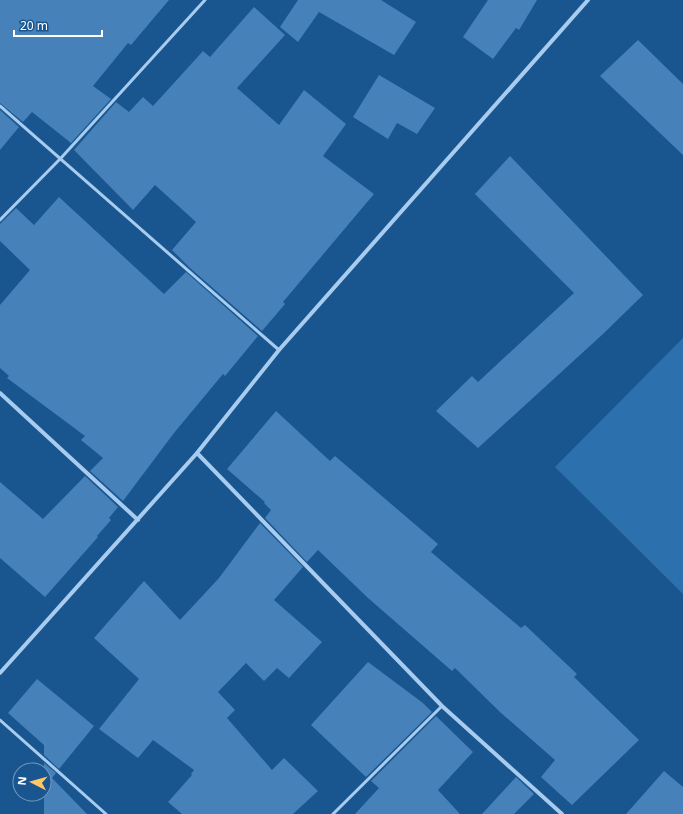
<svg xmlns="http://www.w3.org/2000/svg" width="683" height="814" viewBox="0 0 683 814" font-family="'Noto Sans',sans-serif">
  <style>
    .green { fill: #2c70ae }
    .building { fill: #4681b9 }
    .lines { fill: none; stroke-linecap: round; stroke-linejoin: round }
    .lane { stroke: #a7ccef; stroke-width: 3 }
    .street { stroke: #a7ccef; stroke-width: 4 }
  </style>
  <rect width="100%" height="100%" fill="#19558f"/>
  <path class="green" d="M 683,338 L 683,594 L 555,467 Z"/>
  <path class="building" d="M 0,0 L 169,0 L 131,45 L 128,43 L 93,86 L 111,99 L 71,143 L 32,112 L 23,122 L 0,103 Z
    M 298,0 L 381,0 L 416,22 L 394,55 L 319,12 L 298,42 L 280,27 Z
    M 488,0 L 537,0 L 519,30 L 516,28 L 493,59 L 463,37 Z
    M 254,7 L 285,35 L 237,88 L 279,125 L 304,90 L 346,124 L 323,156 L 374,194 L 283,302 L 285,304 L 262,331 L 190,268 L 172,250 L 196,222 L 155,185 L 133,210 L 74,150 L 116,102 L 129,112 L 143,97 L 153,106 L 203,51 L 210,57 Z
    M 638,40 L 683,84 L 683,155 L 600,76 Z
    M 379,75 L 435,108 L 417,134 L 397,123 L 388,139 L 353,117 Z
    M 0,110 L 19,127 L 0,150 Z
    M 510,156 L 643,295 L 603,334 L 478,448 L 436,411 L 472,376 L 478,382 L 574,293 L 475,194 Z
    M 59,197 L 164,294 L 186,272 L 258,336 L 225,376 L 223,374 L 174,433 L 123,501 L 90,471 L 103,458 L 81,440 L 85,436 L 7,378 L 9,376 L 0,368 L 0,305 L 30,270 L 0,241 L 0,224 L 16,208 L 34,225 Z
    M 276,411 L 330,461 L 335,456 L 438,544 L 431,552 L 521,628 L 525,625 L 577,674 L 574,677 L 639,740 L 572,805 L 541,777 L 555,760 L 501,713 L 455,668 L 452,671 L 368,598 L 318,550 L 307,562 L 265,518 L 271,510 L 264,503 L 265,502 L 227,469 Z
    M 85,476 L 118,507 L 109,518 L 111,520 L 97,536 L 98,537 L 45,597 L 0,558 L 0,482 L 43,519 Z
    M 260,523 L 303,567 L 274,600 L 322,642 L 289,678 L 277,668 L 264,681 L 246,663 L 218,692 L 235,710 L 227,718 L 272,770 L 284,758 L 318,791 L 293,814 L 182,814 L 168,802 L 192,775 L 191,774 L 194,770 L 153,740 L 138,758 L 99,729 L 139,679 L 94,638 L 144,581 L 180,620 L 219,578 Z
    M 368,662 L 423,703 L 432,712 L 366,777 L 311,725 Z
    M 37,679 L 94,726 L 59,769 L 44,755 L 44,745 L 8,713 Z
    M 436,716 L 473,752 L 438,790 L 460,814 L 355,814 L 379,788 L 371,781 Z
    M 44,763 L 56,773 L 52,778 L 87,814 L 44,814 Z
    M 664,771 L 683,787 L 683,814 L 626,814 Z
    M 516,777 L 534,794 L 514,814 L 482,814 Z"/>
  <g class="lines">
    <path class="lane" d="M 0,106 L 279,350
      M 0,220 L 61,158 L 205,0
      M 0,720 L 106,814
      M 333,814 L 442,706"/>
    <path class="street" d="M 0,393 L 138,520
      M 197,453 L 442,706 L 562,814
      M 0,673 L 197,453 L 279,350 L 588,0"/>
  </g>
  <g transform="translate(32 782) rotate(276)"><circle r="19" fill="#19558f" stroke="#7599bc"/>
  <path d="M0-3L7 15L0 10L-7 15Z" fill="#ffc864"/>
  <text y="-6" font-size="11" font-weight="bold" text-anchor="middle" fill="#ffffff">N</text>
  </g>
  <path d="M14 30v6h88v-6" fill="none" stroke="#ffffff" stroke-width="2"/>
  <text x="20" y="30" font-size="12" fill="#ffffff" stroke="#19558f" stroke-width="3" paint-order="stroke">20 m</text>
</svg>
